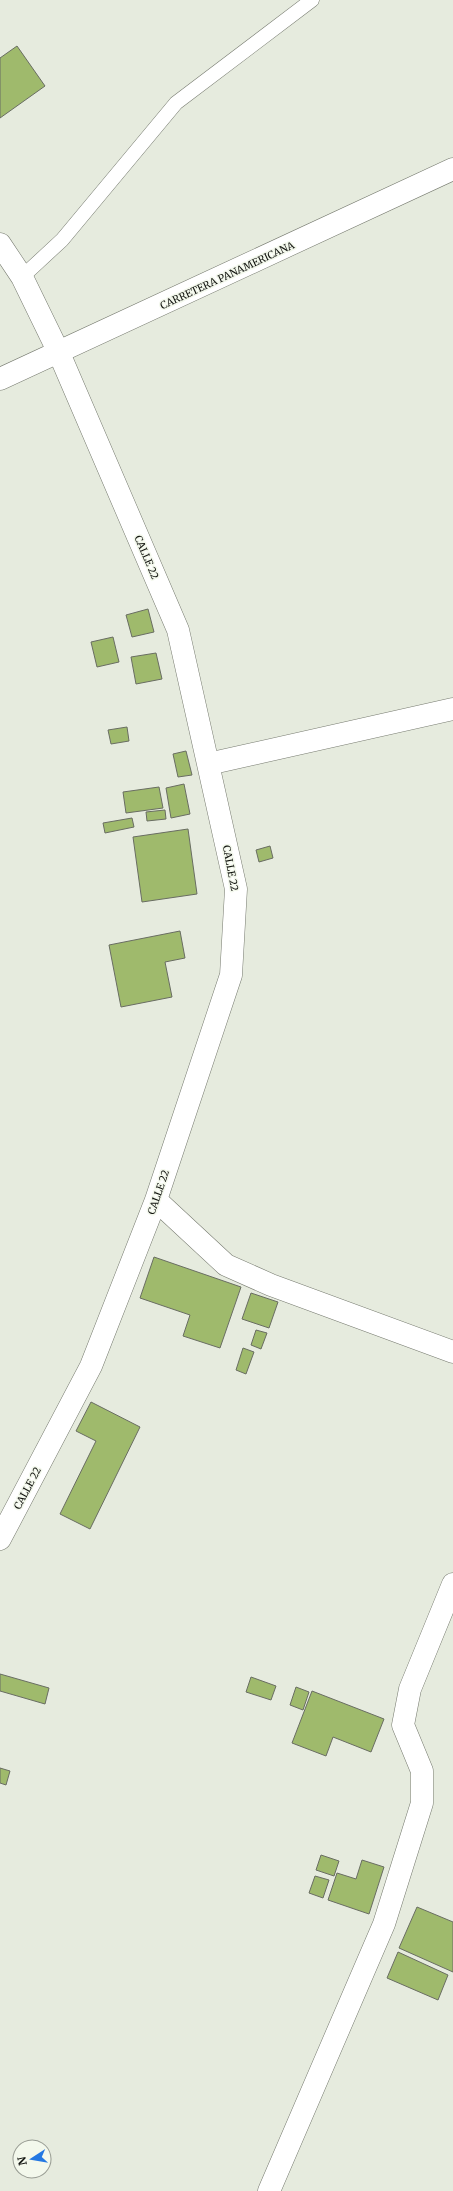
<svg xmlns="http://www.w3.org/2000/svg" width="453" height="2191" viewBox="0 0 453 2191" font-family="Merriweather,serif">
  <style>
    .building { fill: #9fba6c; stroke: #696d62 }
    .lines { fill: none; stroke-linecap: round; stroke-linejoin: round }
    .service-casing { stroke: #767a6f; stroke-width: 15 }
    .minor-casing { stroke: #767a6f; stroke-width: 23 }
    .trunk-casing { stroke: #767a6f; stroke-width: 23 }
    .service { stroke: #fff; stroke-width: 14 }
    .minor { stroke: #fff; stroke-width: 22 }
    .trunk { stroke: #fff; stroke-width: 22 }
    .labels { text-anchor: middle; stroke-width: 3; stroke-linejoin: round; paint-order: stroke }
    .street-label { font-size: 10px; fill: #0f110d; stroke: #f3f8ec }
  </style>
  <rect width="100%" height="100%" fill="#e6ebde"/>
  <path class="building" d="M 17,46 L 45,86 L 0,118 L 0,58 Z
    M 148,609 L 154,632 L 132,637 L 126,615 Z
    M 113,637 L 119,662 L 97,667 L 91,642 Z
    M 156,653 L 162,679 L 136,684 L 131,657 Z
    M 127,727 L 129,741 L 111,744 L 108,730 Z
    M 186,751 L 192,775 L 178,777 L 173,754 Z
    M 184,784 L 190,814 L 171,818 L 166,788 Z
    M 159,787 L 163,808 L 126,813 L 123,792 Z
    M 165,810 L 166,819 L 147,821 L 146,812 Z
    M 132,818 L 134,827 L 105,833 L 103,823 Z
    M 188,829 L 197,894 L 142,902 L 133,837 Z
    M 270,846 L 273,858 L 259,862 L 256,850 Z
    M 180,931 L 185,958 L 165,962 L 172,997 L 121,1007 L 109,945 Z
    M 154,1257 L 241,1287 L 220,1348 L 183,1336 L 190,1315 L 140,1298 Z
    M 251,1293 L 278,1302 L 269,1328 L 242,1319 Z
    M 256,1330 L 267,1333 L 261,1349 L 251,1345 Z
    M 243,1348 L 254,1352 L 246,1374 L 236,1370 Z
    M 91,1402 L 140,1427 L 90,1529 L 60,1514 L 96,1441 L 76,1431 Z
    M 0,1674 L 49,1688 L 45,1704 L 0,1691 Z
    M 251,1677 L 276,1686 L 271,1700 L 246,1692 Z
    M 296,1687 L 309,1692 L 303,1710 L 290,1705 Z
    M 312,1691 L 384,1719 L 371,1752 L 333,1737 L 326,1756 L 292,1743 Z
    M 0,1768 L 10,1771 L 6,1785 L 0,1783 Z
    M 321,1855 L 339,1861 L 334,1876 L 316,1870 Z
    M 362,1860 L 384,1867 L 369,1914 L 328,1900 L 337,1873 L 356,1879 Z
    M 315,1876 L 329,1880 L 323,1898 L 309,1893 Z
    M 417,1907 L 453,1922 L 453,1972 L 399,1948 Z
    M 398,1952 L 448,1975 L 438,2000 L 387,1978 Z"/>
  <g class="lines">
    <g class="service-casing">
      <path id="service" d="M 22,277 L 62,240 L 176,103 L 312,0"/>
    </g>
    <g class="minor-casing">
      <path id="minor" d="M 0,244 L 22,277 L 59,353 L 178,630 L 236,889 L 231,975 L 156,1200 L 91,1366 L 0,1539
        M 208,764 L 453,709
        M 156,1200 L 226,1265 L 271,1285 L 453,1352
        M 269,2191 L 384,1924 L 422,1803 L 422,1771 L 403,1725 L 410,1689 L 453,1584"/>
    </g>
    <g class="trunk-casing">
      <path id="trunk" d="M 0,379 L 453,169"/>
    </g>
    <use href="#service" class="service"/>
    <use href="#minor" class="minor"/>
    <use href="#trunk" class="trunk"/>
  </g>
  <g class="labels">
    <g class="street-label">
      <text transform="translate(227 275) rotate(-25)" y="4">CARRETERA PANAMERICANA</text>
      <text transform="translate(147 557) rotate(67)" y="4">CALLE 22</text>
      <text transform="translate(231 868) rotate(79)" y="4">CALLE 22</text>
      <text transform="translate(158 1192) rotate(-71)" y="4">CALLE 22</text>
      <text transform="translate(27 1488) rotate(-62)" y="4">CALLE 22</text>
    </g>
  </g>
  <g transform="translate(32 2159) rotate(258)"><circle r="19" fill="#f3f8ec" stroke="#989c93"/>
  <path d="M0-3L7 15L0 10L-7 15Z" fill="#2478e2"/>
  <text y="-6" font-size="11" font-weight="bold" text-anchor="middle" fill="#0f110d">N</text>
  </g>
</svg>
